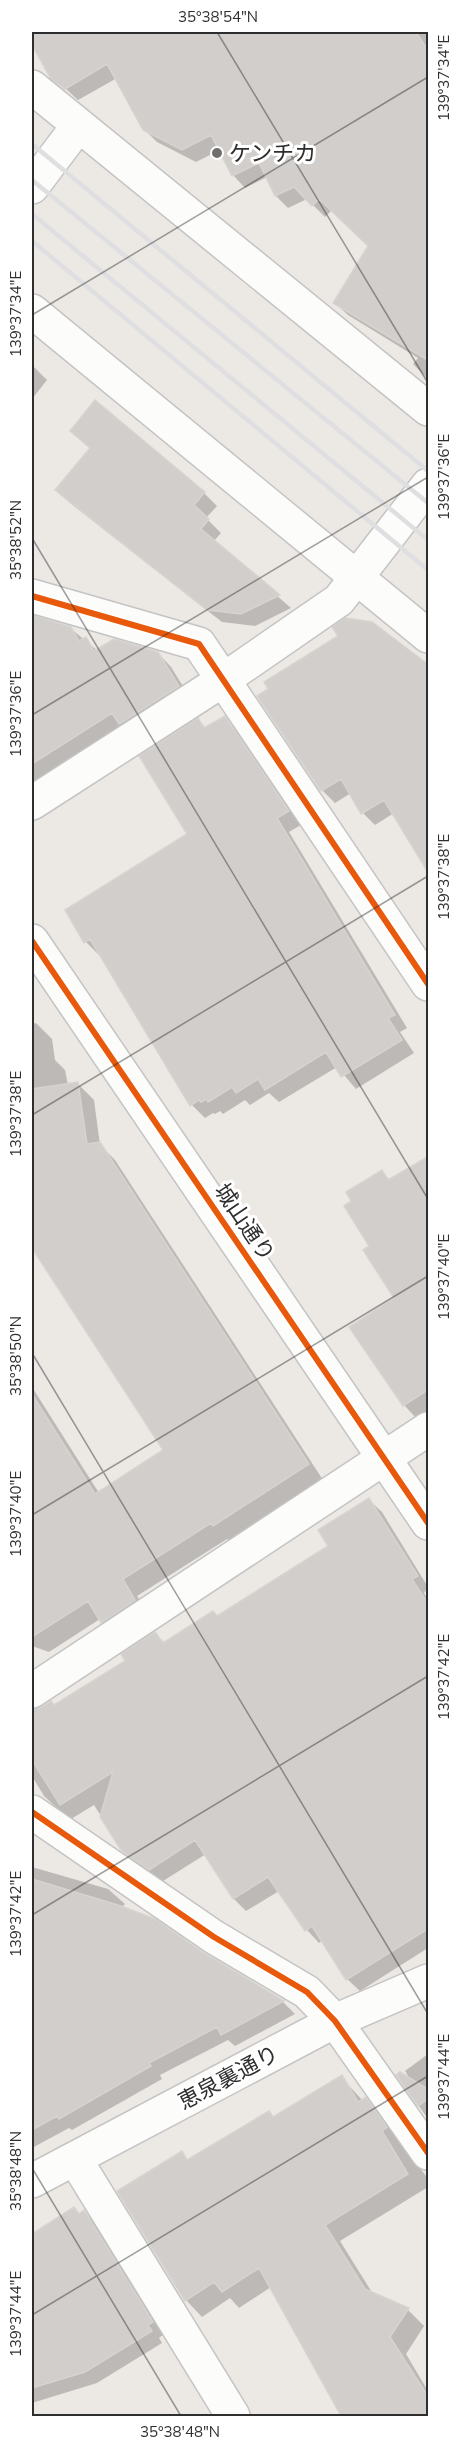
<svg xmlns="http://www.w3.org/2000/svg" width="460" height="2448" viewBox="0 0 460 2448" font-family="Mulish,'Noto Sans JP',sans-serif">
  <style>
    .shadow { fill: #0003 }
    .building { fill: #d1cecb; stroke: #d7d4d0; stroke-width: 1.5 }
    .lines { fill: none; stroke-linecap: round; stroke-linejoin: round }
    .minor-casing { stroke: #c5c4c5; stroke-width: 36 }
    .tertiary-casing { stroke: #c5c4c5; stroke-width: 36 }
    .minor { stroke: #fcfcfb; stroke-width: 33 }
    .tertiary { stroke: #fcfcfb; stroke-width: 33 }
    .rail { stroke: #dfdfe1; stroke-width: 4.5 }
    .cycleway-casing { stroke: #fff; stroke-width: 10 }
    .cycleway { stroke: #e8590c; stroke-width: 6 }
    .ticks { fill: none; stroke: #2e2e2e; stroke-width: 1.5; stroke-opacity: 0.45 }
    .poi-dot { fill: #706f6e; stroke: #fff; stroke-width: 2 }
    .labels { text-anchor: middle; stroke-width: 6; stroke-linejoin: round; paint-order: stroke }
    .poi-label { font-size: 22px; fill: #2e2e2e; stroke: #fff; text-anchor: start }
    .street-label { font-size: 22px; fill: #2e2e2e; stroke: #fff }
    .neatline { fill: none; stroke: #2e2e2e; stroke-width: 2 }
    .ticks-label { font-size: 15px; text-anchor: middle; fill: #2e2e2e }
  </style>
  <rect width="100%" height="100%" fill="#ece8e4"/>
  <path class="shadow" d="M 52,32 L 428,32 L 428,379 L 413,364 L 418,358 L 348,315 L 335,303 L 370,246 L 332,210 L 325,217 L 307,199 L 288,208 L 276,196 L 267,177 L 245,188 L 233,175 L 220,150 L 196,162 L 157,142 L 144,129 L 117,78 L 78,100 L 65,88 Z
    M 32,365 L 47,380 L 32,399 Z
    M 72,431 L 204,493 L 217,506 L 206,518 L 221,533 L 214,541 L 291,608 L 255,626 L 222,622 L 70,503 L 57,490 L 91,449 Z
    M 32,617 L 70,628 L 98,651 L 158,653 L 171,667 L 191,699 L 32,785 Z
    M 428,669 L 394,813 L 375,825 L 363,813 L 351,793 L 335,803 L 322,790 L 259,696 Z
    M 224,718 L 237,731 L 301,825 L 289,832 L 407,1028 L 400,1032 L 414,1053 L 356,1089 L 337,1067 L 279,1102 L 269,1093 L 250,1105 L 245,1100 L 223,1114 L 220,1111 L 215,1114 L 213,1113 L 205,1118 L 192,1105 L 100,954 L 99,955 L 86,942 L 189,834 L 198,720 L 207,729 Z
    M 36,1023 L 52,1039 L 55,1060 L 65,1070 L 68,1085 L 78,1084 L 94,1100 L 100,1145 L 115,1160 L 323,1480 L 230,1541 L 227,1539 L 137,1596 L 150,1616 L 118,1638 L 100,1619 L 49,1652 L 32,1646 L 32,1387 L 99,1493 L 165,1450 L 32,1245 L 32,1024 Z
    M 428,1157 L 428,1411 L 417,1419 L 404,1405 L 351,1328 L 396,1298 L 371,1246 L 381,1172 L 390,1180 Z
    M 369,1500 L 382,1512 L 428,1587 L 424,1593 L 428,1600 L 428,1948 L 360,1991 L 347,1979 L 323,1940 L 319,1943 L 307,1930 L 279,1891 L 246,1911 L 234,1899 L 206,1854 L 163,1881 L 135,1863 L 122,1849 L 94,1805 L 71,1819 L 58,1809 L 44,1796 L 32,1776 L 32,1721 L 127,1661 L 155,1634 L 165,1643 L 218,1617 L 330,1546 Z
    M 32,1867 L 108,1889 L 125,1904 L 121,1908 L 283,2002 L 295,2014 L 235,2046 L 228,2040 L 160,2075 L 162,2079 L 72,2130 L 69,2128 L 32,2148 Z
    M 428,2054 L 428,2119 L 398,2076 L 411,2081 L 405,2071 Z
    M 341,2077 L 363,2101 L 365,2099 L 382,2115 L 428,2179 L 428,2187 L 340,2241 L 373,2294 L 408,2310 L 424,2326 L 406,2354 L 428,2391 L 428,2416 L 343,2416 L 271,2287 L 239,2308 L 230,2298 L 202,2317 L 186,2300 L 182,2153 L 189,2161 L 269,2112 L 275,2118 Z
    M 74,2209 L 80,2215 L 84,2212 L 96,2224 L 164,2334 L 159,2338 L 162,2343 L 97,2383 L 32,2403 L 32,2235 Z"/>
  <path class="building" d="M 32,32 L 416,32 L 429,52 L 429,361 L 333,303 L 368,246 L 319,199 L 312,206 L 294,187 L 275,196 L 259,163 L 232,176 L 211,135 L 182,150 L 143,130 L 107,64 L 65,89 L 51,79 L 32,45 Z
    M 95,400 L 205,492 L 194,505 L 209,519 L 201,529 L 280,595 L 241,614 L 207,610 L 55,490 L 90,448 L 70,431 Z
    M 32,615 L 71,627 L 79,641 L 86,637 L 94,651 L 114,639 L 158,652 L 179,686 L 119,724 L 112,713 L 32,764 Z
    M 345,618 L 372,622 L 429,665 L 429,874 L 384,800 L 361,814 L 341,779 L 321,791 L 257,696 L 268,689 L 264,682 L 338,636 L 332,627 Z
    M 225,716 L 289,811 L 277,818 L 395,1015 L 388,1018 L 402,1040 L 341,1077 L 326,1052 L 265,1090 L 258,1079 L 236,1093 L 232,1087 L 208,1102 L 207,1099 L 201,1102 L 199,1100 L 190,1106 L 90,939 L 84,943 L 65,910 L 187,834 L 139,756 L 198,718 L 204,728 Z
    M 78,1082 L 87,1144 L 100,1142 L 309,1464 L 213,1526 L 211,1523 L 123,1579 L 135,1600 L 101,1623 L 88,1601 L 32,1637 L 32,1394 L 95,1494 L 163,1450 L 32,1248 L 32,1089 Z
    M 429,1156 L 429,1389 L 403,1406 L 349,1327 L 394,1298 L 363,1250 L 369,1246 L 344,1206 L 351,1201 L 346,1192 L 382,1170 L 388,1180 Z
    M 369,1498 L 418,1576 L 412,1579 L 429,1605 L 429,1928 L 346,1980 L 312,1926 L 305,1931 L 268,1877 L 233,1899 L 195,1840 L 149,1870 L 121,1850 L 100,1817 L 113,1772 L 60,1805 L 32,1760 L 32,1709 L 42,1707 L 51,1701 L 54,1705 L 125,1661 L 121,1654 L 155,1632 L 163,1643 L 213,1611 L 217,1616 L 328,1546 L 318,1530 Z
    M 32,1879 L 121,1906 L 155,1919 L 204,1953 L 284,2001 L 221,2035 L 217,2027 L 149,2063 L 151,2066 L 59,2119 L 57,2116 L 32,2130 Z
    M 400,2072 L 429,2090 L 429,2098 L 418,2106 L 396,2075 Z
    M 342,2075 L 358,2102 L 366,2097 L 387,2127 L 382,2131 L 408,2174 L 325,2225 L 365,2289 L 409,2308 L 390,2337 L 429,2398 L 429,2416 L 341,2416 L 259,2268 L 222,2292 L 214,2282 L 185,2301 L 117,2191 L 182,2151 L 187,2160 L 269,2111 L 273,2117 Z
    M 74,2207 L 79,2214 L 84,2210 L 153,2322 L 148,2325 L 152,2331 L 85,2372 L 32,2388 L 32,2234 Z"/>
  <g class="lines">
    <g class="minor-casing">
      <path id="minor" d="M 32,87 L 428,409
        M 32,187 L 78,126
        M 32,311 L 428,636
        M 32,596 L 199,644 L 428,984
        M 32,803 L 223,680 L 339,600 L 428,485
        M 32,1691 L 428,1429
        M 32,1812 L 214,1937 L 307,1992 L 335,2021 L 428,2153
        M 75,2159 L 233,2416"/>
    </g>
    <g class="tertiary-casing">
      <path id="tertiary" d="M 32,941 L 428,1523
        M 32,2181 L 335,2021 L 428,1981"/>
    </g>
    <use href="#minor" class="minor"/>
    <use href="#tertiary" class="tertiary"/>
    <path class="rail" d="M 32,144 L 428,471
      M 32,180 L 428,503
      M 32,214 L 428,540
      M 32,241 L 428,570"/>
    <g class="cycleway-casing">
      <path id="cycleway" d="M 32,596 L 199,644 L 428,984
        M 32,941 L 428,1523
        M 32,1812 L 214,1937 L 307,1992 L 335,2021 L 428,2153"/>
    </g>
    <use href="#cycleway" class="cycleway"/>
  </g>
  <path class="ticks" d="M 217,32 L 428,383M 32,315 L 428,77M 32,538 L 428,1199M 32,715 L 428,477M 32,1115 L 428,876M 32,1353 L 428,2014M 32,1515 L 428,1276M 32,1915 L 428,1676M 32,2168 L 181,2416M 32,2315 L 428,2076"/>
  <circle class="poi-dot" cx="217" cy="153" r="6"/>
  <g class="labels">
    <g class="poi-label">
      <text x="229" y="161">ケンチカ</text>
    </g>
    <g class="street-label">
      <text transform="translate(245 1222) rotate(56)" y="8">城山通り</text>
      <text transform="translate(228 2077) rotate(-28)" y="8">恵泉裏通り</text>
    </g>
  </g>
  <rect width="460" height="2448" fill="none" stroke="#ffffff" stroke-width="66"/>
  <rect x="33" y="33" width="394" height="2382" class="neatline"/>
  <g class="ticks-label">
    <text x="218" y="22">35°38'54"N</text>
    <text transform="translate(444 78) rotate(-90)" y="5">139°37'34"E</text>
    <text transform="translate(16 314) rotate(-90)" y="5">139°37'34"E</text>
    <text transform="translate(444 477) rotate(-90)" y="5">139°37'36"E</text>
    <text transform="translate(16 540) rotate(-90)" y="5">35°38'52"N</text>
    <text transform="translate(16 714) rotate(-90)" y="5">139°37'36"E</text>
    <text transform="translate(444 877) rotate(-90)" y="5">139°37'38"E</text>
    <text transform="translate(16 1114) rotate(-90)" y="5">139°37'38"E</text>
    <text transform="translate(444 1277) rotate(-90)" y="5">139°37'40"E</text>
    <text transform="translate(16 1356) rotate(-90)" y="5">35°38'50"N</text>
    <text transform="translate(16 1514) rotate(-90)" y="5">139°37'40"E</text>
    <text transform="translate(444 1677) rotate(-90)" y="5">139°37'42"E</text>
    <text transform="translate(16 1914) rotate(-90)" y="5">139°37'42"E</text>
    <text transform="translate(444 2077) rotate(-90)" y="5">139°37'44"E</text>
    <text transform="translate(16 2171) rotate(-90)" y="5">35°38'48"N</text>
    <text transform="translate(16 2314) rotate(-90)" y="5">139°37'44"E</text>
    <text x="180" y="2437">35°38'48"N</text>
  </g>
</svg>
